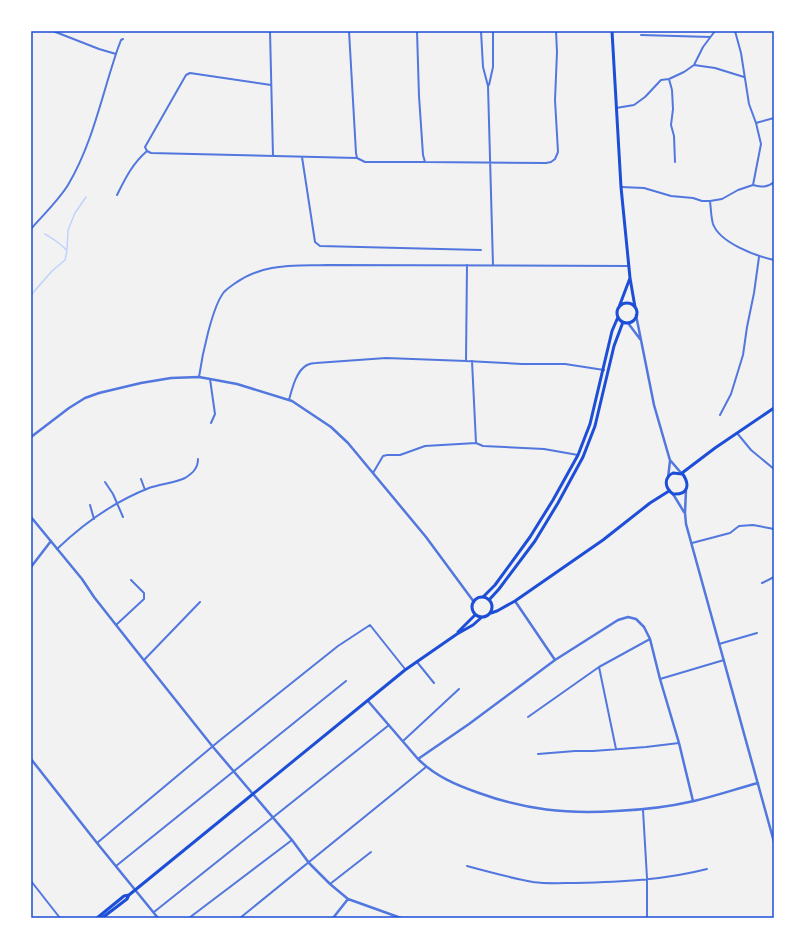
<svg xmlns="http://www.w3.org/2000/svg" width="805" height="949" viewBox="0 0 805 949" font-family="'Archivo Narrow',sans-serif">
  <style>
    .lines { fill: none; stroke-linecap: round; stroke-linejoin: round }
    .stream { stroke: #bfd3fe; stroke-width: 1.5 }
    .minor { stroke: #5277de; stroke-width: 2 }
    .tertiary { stroke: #5277de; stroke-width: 2.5 }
    .secondary { stroke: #1d4ed8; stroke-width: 3 }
    .primary { stroke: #1d4ed8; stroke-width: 3 }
    .neatline { fill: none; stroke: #1d4ed8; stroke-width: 1.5 }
  </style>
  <rect width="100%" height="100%" fill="#f2f2f2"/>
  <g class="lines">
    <path class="stream" d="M 67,249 L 68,230 L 75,213 L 86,197
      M 31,295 L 52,271 L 65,260 L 67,251 C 61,243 53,239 45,234"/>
    <path class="minor" d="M 53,31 L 99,49 L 116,54
      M 270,31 L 273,156
      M 349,31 L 356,153 L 357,158 L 365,162 L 425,162
      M 417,31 L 419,96 L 423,155 L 425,162 L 546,163 L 551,162 L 555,159 L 558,152 L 555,100 L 557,52 L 556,31
      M 481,31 L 483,67 L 488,86 L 493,265
      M 641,35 L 710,37
      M 694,65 L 715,68 L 744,77
      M 669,79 L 672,90 L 673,109 L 671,125 L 674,136 L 675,162
      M 271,85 L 190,73 L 186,75 L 145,147 L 147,151 L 151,153 L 357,158
      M 489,85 L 493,67 L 493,31
      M 616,108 L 634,105 L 645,97 L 661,80 L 669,79 L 684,72 L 694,65 L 703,47 L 715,31
      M 756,123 L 774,118
      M 302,157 L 315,242 L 320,246 L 481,250
      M 753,185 C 762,187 767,188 774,182
      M 621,187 L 644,188 L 671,196 L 693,198 L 702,201 L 710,201 L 722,199 L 738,190 L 753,185 L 761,144 L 756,123 L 749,104 L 741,53 L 735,31
      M 117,195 C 125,179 132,164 147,151
      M 710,201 C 711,209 711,217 713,224 C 720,243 756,256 774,260
      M 31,229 C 43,215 58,201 68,185 C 93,143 102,94 118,48 L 121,40 L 123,39
      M 466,361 L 522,364 L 565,364 L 604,370
      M 472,361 L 476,443 L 483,446 L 544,449 L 578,455
      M 199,377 C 202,356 212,307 224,292 C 227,289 231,286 234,284 C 263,263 292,266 326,265 L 629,266
      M 210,379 L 215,414 L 211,423
      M 289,400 C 292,389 296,371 307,365 C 309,364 314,363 316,363 L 386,358 L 466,361 L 467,265
      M 720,415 L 731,394 L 743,355 L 747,327 L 754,293 L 759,257
      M 737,433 L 751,450 L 774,469
      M 373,473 L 383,456 L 387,455 L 400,455 L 425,446 L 476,443
      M 141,479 L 145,490
      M 105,482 L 113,494 L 123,517
      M 90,505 L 94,519
      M 692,543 L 730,533 L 739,526 L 753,525 L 774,529
      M 57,549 C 83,524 116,501 149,488 C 161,484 174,483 185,478 C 193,473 198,468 198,459
      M 762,583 L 774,577
      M 116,625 L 144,599 L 144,593 L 131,580
      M 719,644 L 757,633
      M 144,660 L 200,602
      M 417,662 L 434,683
      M 599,667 L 616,749
      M 660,679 L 724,660
      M 528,717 L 599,667 L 650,639
      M 403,741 L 459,689
      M 538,754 L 575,751 L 593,751 L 646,747 L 679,743
      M 643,810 L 647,878 L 647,918
      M 97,843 L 219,741 L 338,646 L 370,625 L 405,669
      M 116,866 L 346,681
      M 467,866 C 489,872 511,878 533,882 C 547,884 562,883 576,883 C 620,882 665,880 707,869
      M 31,881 L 60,918
      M 330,884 L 371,852
      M 154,912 L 389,725
      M 189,918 L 292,840
      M 240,918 L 426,767"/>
    <path class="tertiary" d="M 636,315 L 654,405 L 669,457 L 670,460 L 682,474
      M 628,323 L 640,339
      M 31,437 L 69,408 L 85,398 L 99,393 L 141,383 L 171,378 L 199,377 L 210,379 L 237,384 L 292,401 L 331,427 L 348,443 L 426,537 L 474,602
      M 668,478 L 670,461
      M 686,490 L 685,513 L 686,524 L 774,842
      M 673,494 L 684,512
      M 31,517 L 82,579 L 94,597 L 131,644 L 213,747 L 292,840 L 309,863 L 330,884 L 348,899 L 401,918
      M 31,567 L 51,541
      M 515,601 L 555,660
      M 368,701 L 418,759 C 435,776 456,785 479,793 C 526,810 566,814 616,811 C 642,810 668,807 694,801 C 715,796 736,789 758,783
      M 31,759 L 97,843 L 158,918
      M 418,759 L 469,724 L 555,660 L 618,620 L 628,617 L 636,619 L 644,627 L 650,639 L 660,679 L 679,743 L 693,801
      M 333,918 L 348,899"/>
    <path class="secondary" d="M 673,473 L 682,474 L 682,473 C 690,484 689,495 673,494 C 665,488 663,478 673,473 Z
      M 682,473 L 715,448 L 774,408
      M 491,613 L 497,611 L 515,601 L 603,540 L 650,503 L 669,491"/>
    <path class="primary" d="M 612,31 L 621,187 L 630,278 L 635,307
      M617 313a10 10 0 1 1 20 0a10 10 0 1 1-20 0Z
      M 619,307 L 630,278
      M472 607a10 10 0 1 1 20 0a10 10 0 1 1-20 0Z
      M 483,597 L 495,585 L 530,537 L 553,500 L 578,455 L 590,424 L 612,331 L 618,317
      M 489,600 L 499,589 L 535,541 L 558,503 L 583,457 L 595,426 L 614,346 L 623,322
      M 458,632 L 475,615
      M 97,918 L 124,896 L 129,895
      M 102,918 L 127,899 L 129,895 L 405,670 L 457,634 L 473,625 L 482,617"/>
  </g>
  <rect width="805" height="949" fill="none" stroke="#ffffff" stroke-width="64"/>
  <rect x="32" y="32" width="741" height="885" class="neatline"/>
</svg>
